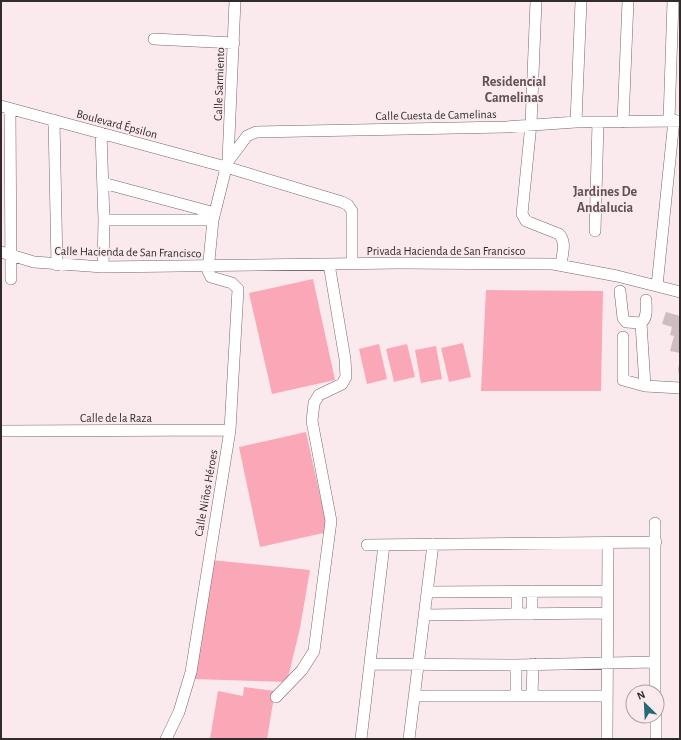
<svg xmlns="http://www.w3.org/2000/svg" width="681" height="740" viewBox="0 0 681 740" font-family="'Alegreya Sans',sans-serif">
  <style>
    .green { fill: #faa7b7 }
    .building { fill: #cebdc0 }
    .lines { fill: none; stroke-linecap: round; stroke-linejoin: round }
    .minor-casing { stroke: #77686a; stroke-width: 12 }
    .minor { stroke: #fff; stroke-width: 11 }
    .labels { text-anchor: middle; stroke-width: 3; stroke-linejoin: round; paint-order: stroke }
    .street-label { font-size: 12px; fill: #322b2c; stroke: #fbeaed }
    .quarter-label { font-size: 14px; font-weight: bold; fill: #615255; stroke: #fbeaed }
  </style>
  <rect width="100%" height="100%" fill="#fbeaed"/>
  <path class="green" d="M 313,279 L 335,380 L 272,394 L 249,293 Z
    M 486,290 L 603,291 L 601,391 L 481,391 Z
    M 463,343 L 471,377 L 449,382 L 441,348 Z
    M 379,344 L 387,379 L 367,384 L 359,349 Z
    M 407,344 L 415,377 L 394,382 L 386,349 Z
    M 436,346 L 442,379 L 421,383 L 415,350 Z
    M 306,432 L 328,532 L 260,547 L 239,447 Z
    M 211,560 L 310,570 L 300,628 L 287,682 L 193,679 Z
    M 244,687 L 275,691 L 267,739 L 210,739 L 218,691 L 243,696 Z"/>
  <path class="building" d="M 666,312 L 680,316 L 680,353 L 670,351 L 674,336 L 670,335 L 672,327 L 662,324 Z
    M 679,364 L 680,364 L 680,378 L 678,370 Z"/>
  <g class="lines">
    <g class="minor-casing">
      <path id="minor" d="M 536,1 L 531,124 L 522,214 L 526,221 L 559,234 C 567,242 562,254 561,265
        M 154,39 L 234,43
        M 1,106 L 226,167 L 342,202 L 348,205 L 352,211 L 352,264
        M 10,109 L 11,279
        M 54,120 L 57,265
        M 669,120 L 673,1
        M 576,122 L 581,1
        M 623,122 L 628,1
        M 101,133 L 104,220 L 103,267
        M 229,160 L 247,136 L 256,132 L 506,127 L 576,122 L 680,121
        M 103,183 L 215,213
        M 104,220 L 213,220
        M 595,231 L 598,123
        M 1,252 L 34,262 L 103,267 L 399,263 L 553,264 L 617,276 L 680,292
        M 657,286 L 674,120
        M 620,291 L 623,318 L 626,322 L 641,323 C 648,318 646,308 646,300
        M 641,323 L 645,386
        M 623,337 L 623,380 L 645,386 L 680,388
        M 1,431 L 230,430
        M 367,545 L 656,542
        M 532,591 L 532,614
        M 427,592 L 608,591
        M 517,614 L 517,591
        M 424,615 L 608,613
        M 370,664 L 516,665 L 655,662
        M 655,692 L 655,523
        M 414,696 L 607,696
        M 516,696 L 516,665
        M 532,696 L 533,664
        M 276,697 L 302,670 L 314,651 L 331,521 L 312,421 L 314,403 L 319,395 L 342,384 L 346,377 L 345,359 L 329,264
        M 656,716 L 656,739
        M 166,739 L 179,712 L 191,672 L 230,430 L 238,289 L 232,283 L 211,277 L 208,271 L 213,220 L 228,160 L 235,1
        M 361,739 L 384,545
        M 409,739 L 433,544
        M 607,739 L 608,544"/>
    </g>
    <use href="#minor" class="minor"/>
  </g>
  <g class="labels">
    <g class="street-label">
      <text transform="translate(219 84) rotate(-88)" y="4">Calle Sarmiento</text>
      <text transform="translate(436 115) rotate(-1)" y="4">Calle Cuesta de Camelinas</text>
      <text transform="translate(117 124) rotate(15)" y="4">Boulevard Épsilon</text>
      <text x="446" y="255">Privada Hacienda de San Francisco</text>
      <text transform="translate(128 252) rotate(1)" y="4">Calle Hacienda de San Francisco</text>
      <text x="116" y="422">Calle de la Raza</text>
      <text transform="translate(206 493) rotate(-80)" y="4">Calle Niños Héroes</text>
    </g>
    <g class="quarter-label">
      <text x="514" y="86">Residencial<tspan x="514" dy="16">Camelinas</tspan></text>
      <text x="605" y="196">Jardines De<tspan x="605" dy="16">Andalucia</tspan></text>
    </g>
  </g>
  <rect width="681" height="740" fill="none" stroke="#322b2c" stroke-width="4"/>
  <g transform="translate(645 704) rotate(336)"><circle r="19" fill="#fbeaed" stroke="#ab9ea0"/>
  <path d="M0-3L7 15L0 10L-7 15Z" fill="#24697a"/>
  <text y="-6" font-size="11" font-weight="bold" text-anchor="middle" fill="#322b2c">N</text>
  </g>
</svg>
